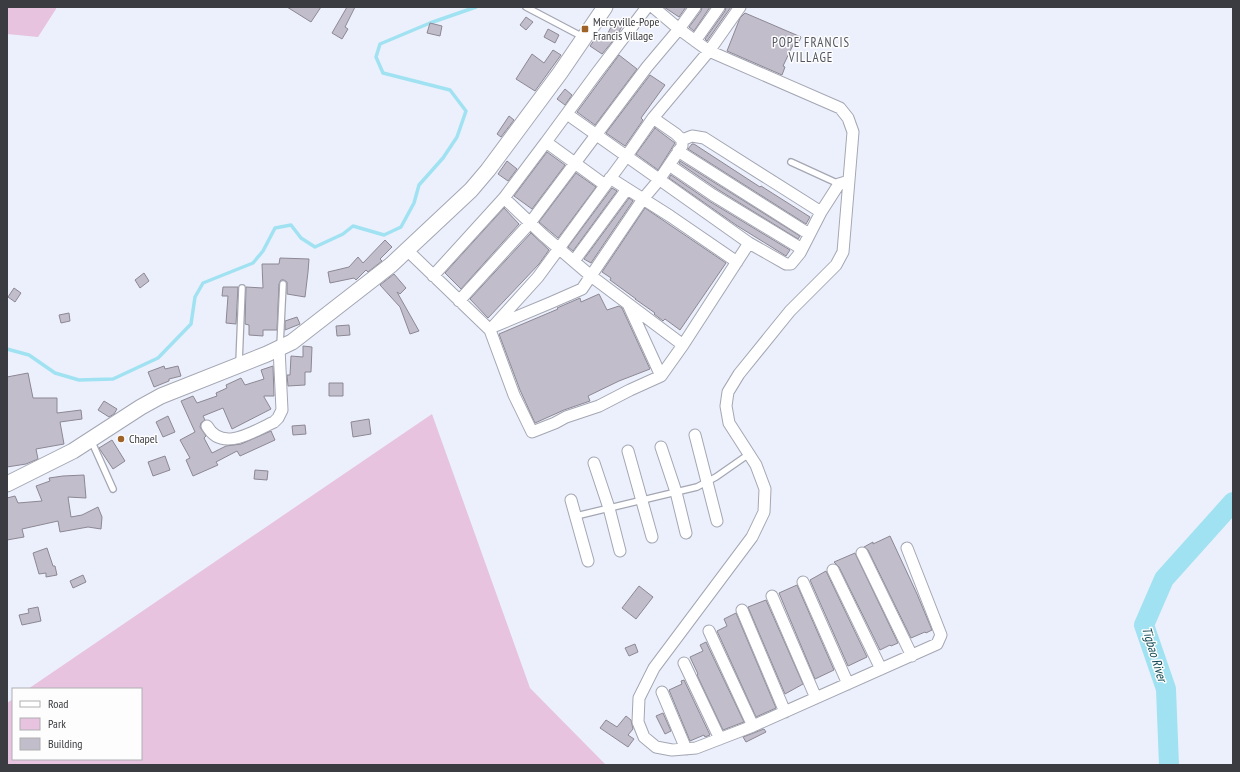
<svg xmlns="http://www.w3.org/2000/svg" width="1240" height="772" viewBox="0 0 1240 772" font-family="'PT Sans Narrow',sans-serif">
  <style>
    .green { fill: #e7c3e0 }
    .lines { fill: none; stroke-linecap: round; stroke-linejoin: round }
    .stream { stroke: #a0e2f1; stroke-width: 3.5 }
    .river { stroke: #a0e2f1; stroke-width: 20 }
    .building { fill: #c2bdca; stroke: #8c8893 }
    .lane-casing { stroke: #a4a7b3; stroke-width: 8 }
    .street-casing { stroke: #a4a7b3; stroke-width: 13 }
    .secondary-casing { stroke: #a4a7b3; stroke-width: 17 }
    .lane { stroke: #fff; stroke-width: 5.5 }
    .street { stroke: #fff; stroke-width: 11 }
    .secondary { stroke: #fff; stroke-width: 15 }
    .poi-dot { fill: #a06327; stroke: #fdfdfd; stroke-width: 1.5 }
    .labels { text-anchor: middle; stroke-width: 3; stroke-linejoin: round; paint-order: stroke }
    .poi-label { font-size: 12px; fill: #3b3c41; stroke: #fdfdfd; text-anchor: start }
    .neighbourhood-label { font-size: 13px; letter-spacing: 1px; fill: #535661; stroke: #fdfdfd }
    .water-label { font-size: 13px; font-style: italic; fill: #0d4753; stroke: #fdfdfd }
  </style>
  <rect width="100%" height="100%" fill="#ecf0fc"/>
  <path class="green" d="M 7,7 L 56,7 L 56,9 L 38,37 L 7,34 Z
    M 432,414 L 530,688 L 606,765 L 7,765 L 7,703 L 13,699 L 13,759 L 141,759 L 141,689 L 28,689 Z"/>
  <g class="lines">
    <path class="stream" d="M 7,349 L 29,355 L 55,373 L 79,380 L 113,379 L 158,358 L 191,324 L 195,297 L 203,283 L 253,263 L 263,251 L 275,228 L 291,225 L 301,238 L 315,247 L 343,234 L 353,226 L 384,235 L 401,227 L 414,203 L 419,185 L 443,158 L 457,137 L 466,111 L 450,90 L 383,73 L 376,57 L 380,44 L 430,23 L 476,7"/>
    <path class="river" d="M 1169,765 L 1166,689 L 1144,625 L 1164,579 L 1233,502"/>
  </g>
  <path class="building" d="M 287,7 L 321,7 L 311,22 Z
    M 347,7 L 355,7 L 345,27 L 348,29 L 342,39 L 332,33 Z
    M 664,7 L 686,7 L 679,17 Z
    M 702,7 L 710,7 L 694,31 L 689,27 L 701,11 Z
    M 726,7 L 731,7 L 707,41 L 705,39 L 725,11 Z
    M 745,13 L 801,37 L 797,47 L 793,45 L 783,66 L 785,67 L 782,75 L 727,51 L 740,18 Z
    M 526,17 L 533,22 L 526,30 L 520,25 Z
    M 614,21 L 622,26 L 617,36 L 602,54 L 590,46 L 597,36 L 604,41 Z
    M 430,23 L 442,26 L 440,36 L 427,33 Z
    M 548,29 L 559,35 L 555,43 L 544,37 Z
    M 553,50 L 561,55 L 535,91 L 516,79 L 532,54 L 544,63 Z
    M 619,55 L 637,69 L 595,125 L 577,112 Z
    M 650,75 L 665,85 L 641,118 L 643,120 L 625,146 L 606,133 Z
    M 565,89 L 572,95 L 565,105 L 557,99 Z
    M 509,116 L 514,120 L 501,137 L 497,134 Z
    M 655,128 L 675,143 L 658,170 L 636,154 Z
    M 692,144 L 694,144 L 760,187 L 761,186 L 810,217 L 806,224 L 688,149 Z
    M 547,152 L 565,165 L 532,209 L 514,196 Z
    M 507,161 L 517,169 L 508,181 L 498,174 Z
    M 680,161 L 800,236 L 798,239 L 717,189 L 679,163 Z
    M 576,173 L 596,187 L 558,238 L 539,222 Z
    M 671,175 L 709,201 L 790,250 L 786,256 L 736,225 L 669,178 Z
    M 612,188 L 617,191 L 573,251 L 568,247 Z
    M 629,198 L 633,201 L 591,263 L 584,259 Z
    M 504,208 L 519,224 L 461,289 L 445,273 Z
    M 645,208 L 726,263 L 680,330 L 665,319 L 663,321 L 654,314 L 655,313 L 635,299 L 636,299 L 610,280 L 611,278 L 602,272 Z
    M 531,233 L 549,250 L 539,264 L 488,318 L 470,299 Z
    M 385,240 L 392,247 L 380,259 L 382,261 L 368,272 L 366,270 L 356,280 L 354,278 L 330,283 L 328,272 L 349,267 L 358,257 L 363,263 Z
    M 280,258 L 309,259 L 308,272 L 305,297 L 287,294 L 287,282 L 284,280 L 281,280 L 279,284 L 277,330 L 263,330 L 263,336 L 249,335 L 249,325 L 245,324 L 246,287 L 263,288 L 262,264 L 279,264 Z
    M 144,273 L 149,281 L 140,288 L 135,280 Z
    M 394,274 L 406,288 L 400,294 L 397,292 L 419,331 L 410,334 L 400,307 L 380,285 Z
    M 223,287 L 238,287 L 236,324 L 226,323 L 228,296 L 222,296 Z
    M 14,288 L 21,293 L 15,302 L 8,297 Z
    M 599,294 L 607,310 L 619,306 L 622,308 L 650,369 L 619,381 L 588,396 L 590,401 L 564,410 L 535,423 L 520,390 L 499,334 L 558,309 L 557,308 L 580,298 L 581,302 Z
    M 69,313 L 70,321 L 61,323 L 59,315 Z
    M 297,317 L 300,324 L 285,330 L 285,321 Z
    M 349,325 L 350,335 L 337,336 L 336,326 Z
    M 303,346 L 312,347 L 311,372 L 305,372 L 305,385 L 288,386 L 287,375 L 290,375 L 291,356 L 303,357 Z
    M 164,366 L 165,369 L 178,366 L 181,376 L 169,379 L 169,381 L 154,387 L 148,372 Z
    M 273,366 L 274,396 L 264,396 L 264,397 L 271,409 L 232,429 L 223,408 L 203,416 L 205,420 L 201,423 L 200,427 L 206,436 L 204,438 L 212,453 L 226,446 L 241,444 L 271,431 L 275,440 L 240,456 L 237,451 L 216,462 L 218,465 L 193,476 L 186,460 L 190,458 L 180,440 L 195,432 L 181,401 L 193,396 L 197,403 L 217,396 L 216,393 L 227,388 L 226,385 L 241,378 L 245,385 L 264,379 L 261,370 Z
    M 28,373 L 33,398 L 57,398 L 57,413 L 81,410 L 82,419 L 60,422 L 64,444 L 36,449 L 38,459 L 26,464 L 7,467 L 7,377 Z
    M 329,383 L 343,383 L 343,396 L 329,396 Z
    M 104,401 L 117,409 L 114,414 L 109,417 L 98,410 Z
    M 168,416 L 175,432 L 163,437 L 156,422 Z
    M 369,419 L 371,434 L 353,437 L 351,422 Z
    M 305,425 L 306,434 L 293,435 L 292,426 Z
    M 112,440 L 125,461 L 113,469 L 99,448 Z
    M 165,456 L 170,470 L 153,476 L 148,462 Z
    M 255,470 L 268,471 L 267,480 L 254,479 Z
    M 84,475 L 86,498 L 68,497 L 71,517 L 82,515 L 98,507 L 102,517 L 101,529 L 88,527 L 60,532 L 58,521 L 22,529 L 24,537 L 7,540 L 7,498 L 15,496 L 18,503 L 42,501 L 36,486 L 50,481 L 49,478 L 63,476 Z
    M 890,536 L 917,594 L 932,630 L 926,633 L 925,632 L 911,638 L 868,550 L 864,547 L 873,542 L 873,544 Z
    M 47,548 L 53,566 L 55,566 L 57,575 L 46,577 L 46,573 L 39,574 L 33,553 Z
    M 855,553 L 898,643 L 891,646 L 890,645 L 880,650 L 839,567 L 834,562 Z
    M 826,571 L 867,657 L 848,666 L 810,580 Z
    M 83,575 L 86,582 L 73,588 L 70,581 Z
    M 797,585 L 834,670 L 815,679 L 779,593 Z
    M 639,586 L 653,597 L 636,619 L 622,608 Z
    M 766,600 L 803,684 L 785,694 L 748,607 Z
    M 38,607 L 41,621 L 22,625 L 19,615 L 29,613 L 28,609 Z
    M 736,613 L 776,708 L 756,717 L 717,631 L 727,626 L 724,619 Z
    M 706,642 L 744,722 L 723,730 L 697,675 L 698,674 L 690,657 L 703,651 L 700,645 Z
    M 635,644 L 638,652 L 629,656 L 625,648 Z
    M 684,680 L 710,735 L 705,737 L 704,735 L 690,741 L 669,690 L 682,684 L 681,681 Z
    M 663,713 L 671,731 L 665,734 L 656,716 Z
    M 626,716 L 631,720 L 633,729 L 628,735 L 634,739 L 628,747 L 600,728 L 606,720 L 617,727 Z
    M 764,729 L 766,732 L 746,742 L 743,737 Z"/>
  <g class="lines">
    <g class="lane-casing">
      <path id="lane" d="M 526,7 L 583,37
        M 791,162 L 839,184
        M 280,346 L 283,284
        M 239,363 L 242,288
        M 91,440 L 113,489
        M 576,516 L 697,487 L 716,477 L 749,454"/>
    </g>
    <g class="street-casing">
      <path id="street" d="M 653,7 L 679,29 L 709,51 L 840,108 L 848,118 L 853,132 L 843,252 L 836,265 L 790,311 L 739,374 L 728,392 L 726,406 L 729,423 L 756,465 L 765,489 L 764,512 L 752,537 L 654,668 L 639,698 L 638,722 L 644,737 L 656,747 L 672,750 L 696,748 L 753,726 L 937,644 L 941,635 L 907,548
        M 695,41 L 719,7
        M 567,114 L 749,243 L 786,264 L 791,264 L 800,253 L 821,212 L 839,184 L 849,181
        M 682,140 L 692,136 L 704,138 L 821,212
        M 546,142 L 596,74 L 647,7
        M 678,151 L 809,234
        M 669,165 L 713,195 L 802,249
        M 610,178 L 670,216 L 737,262
        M 504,198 L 543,235 L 591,276 L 683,345
        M 407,250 L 490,330 L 514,395 L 532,432 L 555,423 L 566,417 L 599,406 L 630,390 L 661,376 L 683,345 L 749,243
        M 574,261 L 627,189
        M 433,276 L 504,198 L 546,142 L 605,185
        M 459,301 L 530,223 L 647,67 L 679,29 L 695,7
        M 628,304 L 661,376
        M 495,326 L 550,303 L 582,289 L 643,199 L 659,180 L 682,146 L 682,140 L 676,134 L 653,118
        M 490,330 L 538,277 L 626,157 L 653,118 L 709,51 L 740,7
        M 207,426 C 222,453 254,431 274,422 L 278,418 L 282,410 L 279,348
        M 695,435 L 717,521
        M 661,447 L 676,492 L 686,533
        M 628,451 L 652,537
        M 594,463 L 609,508 L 620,551
        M 571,500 L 588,561
        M 862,553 L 912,656
        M 833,570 L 881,669
        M 803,582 L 848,684
        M 772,596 L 816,698
        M 742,610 L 785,712
        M 709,631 L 753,726
        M 684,663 L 720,739
        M 662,692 L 686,749"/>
    </g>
    <g class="secondary-casing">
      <path id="secondary" d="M 7,484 L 73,451 L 141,407 L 161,396 L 267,354 L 292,342 L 391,265 L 471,190 L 488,170 L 560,73 L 605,7"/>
    </g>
    <use href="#lane" class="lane"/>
    <use href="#street" class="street"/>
    <use href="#secondary" class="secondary"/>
  </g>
  <g class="poi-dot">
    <rect x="581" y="25" width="8" height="8" rx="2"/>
    <circle cx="121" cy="439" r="4"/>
  </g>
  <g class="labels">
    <g class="poi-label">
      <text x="593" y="26">Mercyville-Pope<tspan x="593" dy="14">Francis Village</tspan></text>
      <text x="129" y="443">Chapel</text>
    </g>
    <g class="neighbourhood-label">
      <text x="811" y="47">POPE FRANCIS<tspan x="811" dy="15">VILLAGE</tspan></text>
    </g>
    <g class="water-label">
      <text transform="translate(1155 654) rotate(73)" y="5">Tigbao River</text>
    </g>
  </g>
  <rect width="1240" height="772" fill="none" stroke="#3b3c41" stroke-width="16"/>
  <rect x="12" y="688" width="130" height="72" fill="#fdfdfd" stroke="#afb0b2"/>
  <rect x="20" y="701" width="20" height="6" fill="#ffffff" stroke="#afb0b2"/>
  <text x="48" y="708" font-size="12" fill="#3b3c41">Road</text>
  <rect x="20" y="718" width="20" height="12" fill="#e7c3e0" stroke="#afb0b2"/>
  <text x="48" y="728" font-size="12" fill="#3b3c41">Park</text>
  <rect x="20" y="738" width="20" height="12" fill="#c2bdca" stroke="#afb0b2"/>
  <text x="48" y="748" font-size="12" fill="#3b3c41">Building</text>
</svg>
